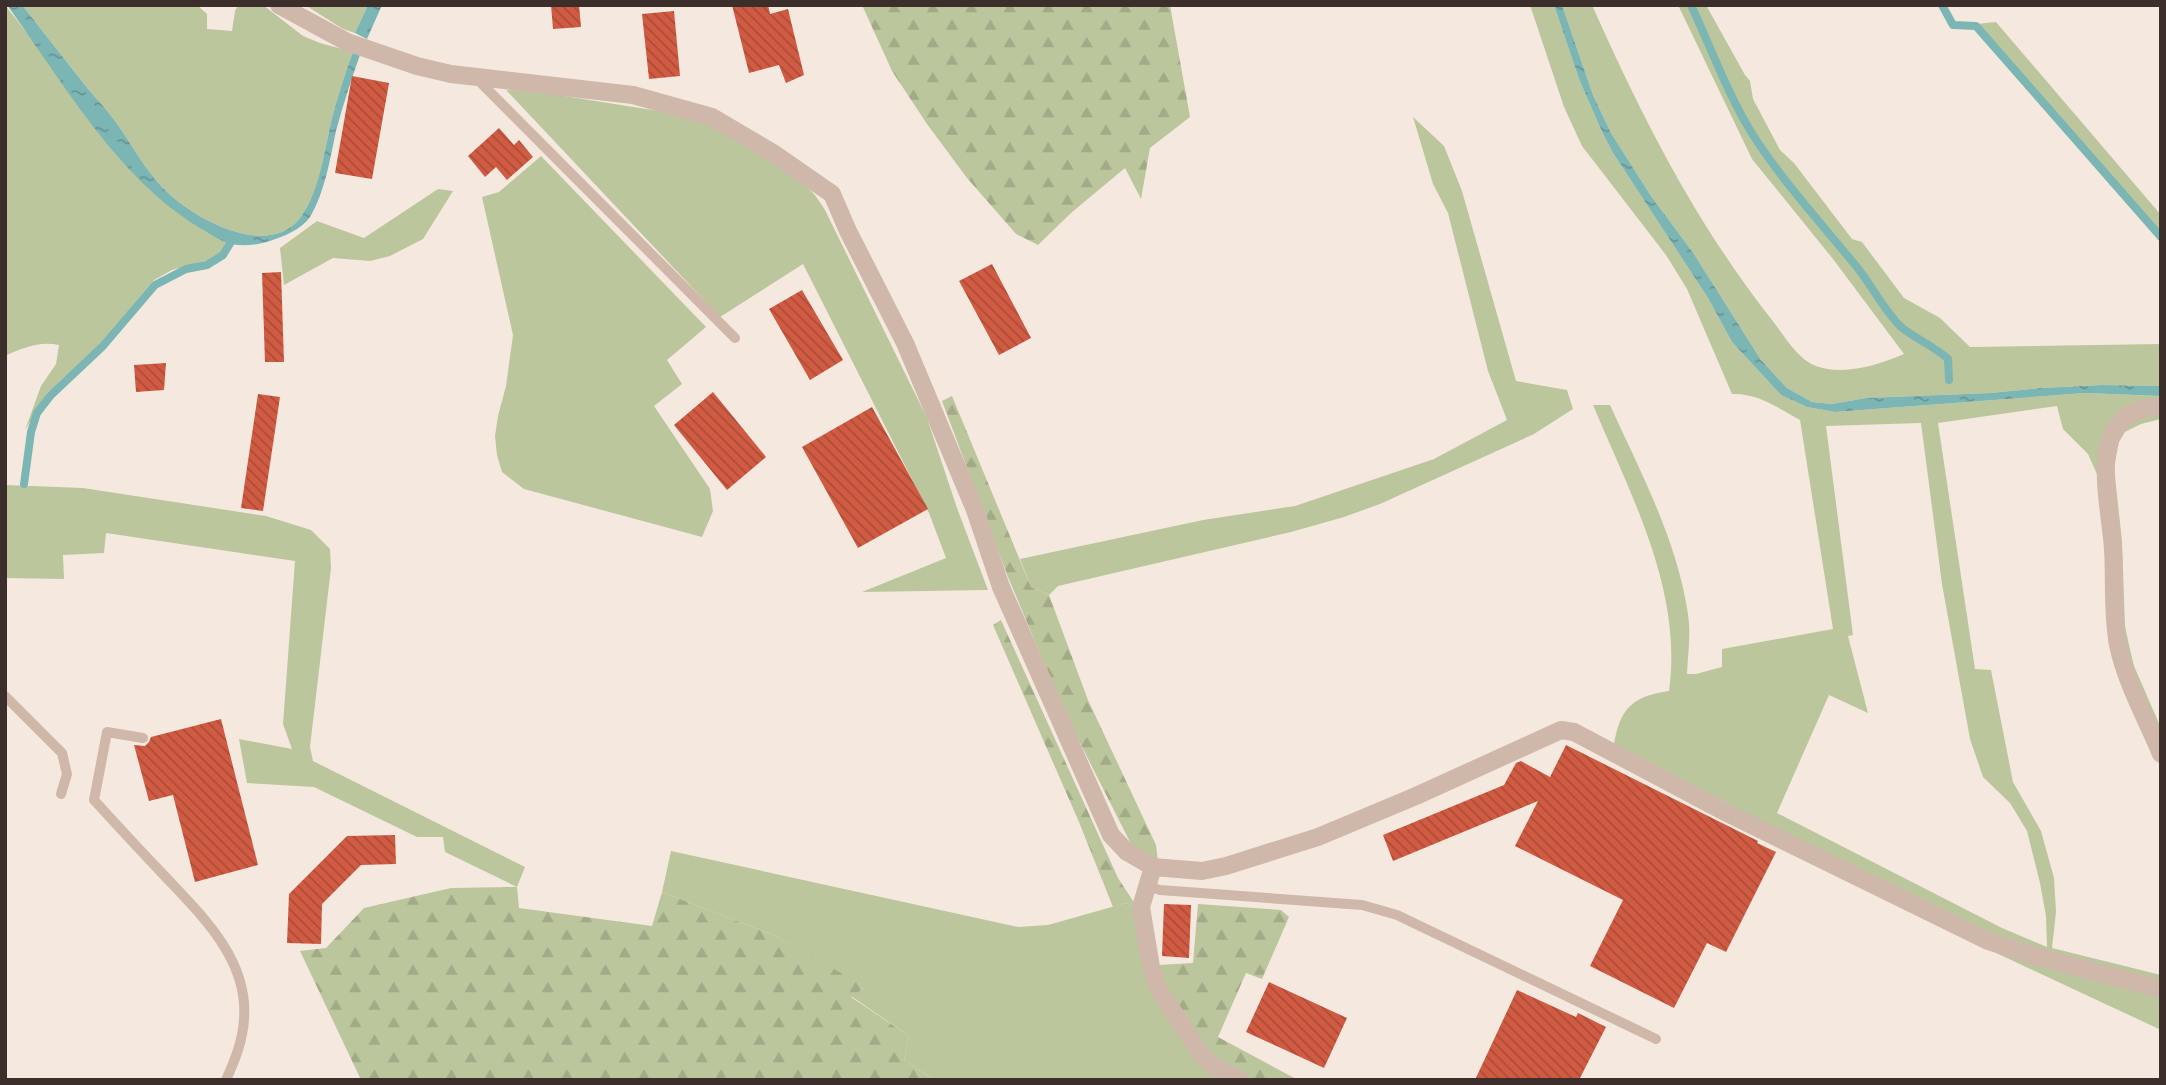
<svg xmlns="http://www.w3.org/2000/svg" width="2166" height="1085" viewBox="0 0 2166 1085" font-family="'Varela Round',sans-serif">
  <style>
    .grass { fill: #bbc69d; fill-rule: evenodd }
    .forest { fill: url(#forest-firs) }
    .water { fill: url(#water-ripples) }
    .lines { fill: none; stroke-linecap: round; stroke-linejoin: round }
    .stream { stroke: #7bb5b4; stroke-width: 8 }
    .building { fill: url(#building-back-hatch) }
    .service { stroke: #cfb8a9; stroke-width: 10 }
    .minor { stroke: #cfb8a9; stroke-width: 18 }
  </style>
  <defs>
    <pattern id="forest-firs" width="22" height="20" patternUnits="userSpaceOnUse" patternTransform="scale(1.75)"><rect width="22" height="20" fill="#bbc69d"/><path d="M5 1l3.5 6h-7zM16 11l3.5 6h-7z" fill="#a2aa87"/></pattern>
    <pattern id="water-ripples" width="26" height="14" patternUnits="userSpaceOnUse" patternTransform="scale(1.75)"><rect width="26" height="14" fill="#7bb5b4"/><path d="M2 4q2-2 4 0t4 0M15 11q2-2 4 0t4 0" fill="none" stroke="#669493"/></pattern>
    <pattern id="building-back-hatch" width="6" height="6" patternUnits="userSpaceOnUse" patternTransform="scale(1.75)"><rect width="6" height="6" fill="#d15b42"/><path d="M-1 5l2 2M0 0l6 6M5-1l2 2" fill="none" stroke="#ab4c37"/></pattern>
  </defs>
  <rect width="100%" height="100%" fill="#f5e9df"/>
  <path class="grass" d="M 5,5 L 146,185 C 172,209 197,228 228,243 L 221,253 L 209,260 L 172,270 L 154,280 L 101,343 L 48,392 L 25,430 L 41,386 L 56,364 L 59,345 C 39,341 23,348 5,356 Z
    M 22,5 L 197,5 L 207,14 L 207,29 L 232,31 L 235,11 L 238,5 L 263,5 L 303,36 L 320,43 L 353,52 C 345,73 338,95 332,118 C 325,147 319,194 300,218 C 267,260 193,218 165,190 C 144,169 132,144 115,121 C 107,110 97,99 88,89 C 66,61 44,33 22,5 Z
    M 305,5 L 368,5 L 355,33 L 343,29 Z
    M 1530,5 L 1554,5 L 1579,79 L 1602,132 L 1613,153 L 1708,298 L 1732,342 L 1781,395 L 1807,407 L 1835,412 L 2085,393 L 2161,396 L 2161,402 L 2131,408 L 2101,483 L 2088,454 L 2063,429 L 2057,406 L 1938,423 L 1975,669 L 1991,670 L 2013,782 L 2041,831 L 2054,878 L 2056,912 L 2052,948 L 2161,975 L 2161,983 L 2003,941 L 1841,863 L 1614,744 C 1620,708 1633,696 1669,691 C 1683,590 1631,496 1593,405 L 1610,405 C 1641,473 1677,540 1688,614 C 1691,633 1688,654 1687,674 L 1696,674 L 1722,667 L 1722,649 L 1833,629 L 1800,420 C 1778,408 1758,393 1732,394 L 1687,289 L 1666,255 L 1582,146 L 1564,107 ZM 1921,423 L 1942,584 L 1970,739 L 1983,777 L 2010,803 L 2027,831 L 2040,883 L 2046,916 L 2047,947 L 2002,928 L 1777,813 L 1829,695 L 1868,713 L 1848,636 L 1853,635 L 1826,426 Z
    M 1562,5 L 1592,5 C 1643,119 1695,222 1772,320 C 1784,335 1797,359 1816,366 C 1843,376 1879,365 1904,354 L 1833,259 L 1752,159 L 1678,5 L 1689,5 C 1709,48 1726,95 1751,136 C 1781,183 1819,223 1854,266 C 1869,285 1881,310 1898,326 C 1913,340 1931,346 1946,359 L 1947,380 L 1951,380 L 1950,358 L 1936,345 L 1916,337 L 1899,322 L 1868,278 L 1773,161 L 1753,132 L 1737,100 L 1693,5 L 1706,5 L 1745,75 L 1750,81 L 1753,99 L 1780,150 L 1794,163 L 1852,239 L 1862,242 L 1904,298 L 1940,318 L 1970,347 L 2161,344 L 2161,386 L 2102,385 L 2041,388 L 1990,393 L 1866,398 L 1832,404 L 1812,402 L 1787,388 L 1761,360 L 1694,254 L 1651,196 L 1611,133 L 1593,95 Z
    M 1996,22 L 2161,215 L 2161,234 L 1977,24 Z
    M 506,90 L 533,91 L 696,117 C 724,127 793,170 812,192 C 817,197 821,204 825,210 L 927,418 L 957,508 L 988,590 L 862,592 L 946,558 L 929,513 L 803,264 L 720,317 Z
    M 1413,117 L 1444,146 L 1462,191 L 1516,381 L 1567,390 L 1573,409 L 1534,434 L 1380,504 L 1344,517 L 1291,532 L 1058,586 L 1049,595 L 1031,587 L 1020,559 L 1203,520 L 1295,506 L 1434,459 L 1507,420 L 1488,371 L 1448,213 L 1433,184 Z
    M 541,156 L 706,327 L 667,360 L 682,384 L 654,406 L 710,489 L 713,511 L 702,537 L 524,489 L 502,472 L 497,455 L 495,436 L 498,416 L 506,386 L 513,335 L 482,197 L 499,192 Z
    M 438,189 L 453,191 L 423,239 L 390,256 L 370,261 L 333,258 L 284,285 L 280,248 L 317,221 L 364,238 Z
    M 2144,412 L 2161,412 L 2161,419 L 2141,424 L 2125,432 L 2119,442 L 2114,467 L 2122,541 L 2125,626 L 2129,645 L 2134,666 L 2161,728 L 2161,737 L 2135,679 L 2123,640 L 2108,478 L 2117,432 Z
    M 5,485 L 83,488 L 266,516 L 311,530 L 330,549 L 331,568 L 310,747 L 313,761 L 525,867 L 517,887 L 445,852 L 443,837 L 417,837 L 314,787 L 247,783 L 239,739 L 292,749 L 283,724 L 295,561 L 106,533 L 104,553 L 63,555 L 64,579 L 5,578 Z
    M 671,851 L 1018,927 L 1048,925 L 1126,903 L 1137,907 L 1148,968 L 1232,1080 L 934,1080 L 904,1060 L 909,1036 L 851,996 L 865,988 L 773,935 L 662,892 Z
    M 1979,945 L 2161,998 L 2161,1030 Z"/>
  <path class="forest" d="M 862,5 L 1170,5 L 1190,117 L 1150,148 L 1141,199 L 1125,168 L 1071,213 L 1038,245 L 1016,234 L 967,178 L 927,124 L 892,71 Z
    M 952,396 L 1031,587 L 1049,595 L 1088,700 L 1156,845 L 1158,861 L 1132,846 L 1065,713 L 1008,577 L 942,401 Z
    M 1001,620 L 1118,878 L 1137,907 L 1126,903 L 1113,907 L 1079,822 L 993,625 Z
    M 517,887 L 519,908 L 652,926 L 662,892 L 773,935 L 866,987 L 851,997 L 909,1036 L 904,1060 L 934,1080 L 361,1080 L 300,951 L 326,948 L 364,908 L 451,888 Z
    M 1198,904 L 1281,910 L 1289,917 L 1262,979 L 1246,973 L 1218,1037 L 1298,1080 L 1244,1080 L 1213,1064 L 1159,986 L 1157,965 L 1193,963 Z"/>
  <path class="water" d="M 7,5 L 22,5 C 44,33 66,61 88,89 C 97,99 107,110 115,121 C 132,144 144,169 165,190 C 193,218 267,260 300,218 C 319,194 325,147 332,118 C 338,95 345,73 353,52 L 360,55 C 351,80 343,105 336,131 C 330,159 325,192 310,217 C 301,230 284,236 270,241 C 258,245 240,247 228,243 C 218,240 209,233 200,228 C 117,178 63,82 7,5 Z
    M 368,5 L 382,5 L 367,39 L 355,33 Z
    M 1554,5 L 1562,5 L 1593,95 L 1611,133 L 1651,196 L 1694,254 L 1761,360 L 1787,388 L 1812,402 L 1832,404 L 1866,398 L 1990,393 L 2041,388 L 2102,385 L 2161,386 L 2161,396 L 2085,393 L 1835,412 L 1807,407 L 1781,395 L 1732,342 L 1708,298 L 1613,153 L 1602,132 L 1579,79 Z"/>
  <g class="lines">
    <path class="stream" d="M 1691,5 C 1711,48 1728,95 1753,135 C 1783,182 1821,223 1856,266 C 1871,284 1883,309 1900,326 C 1915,339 1933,345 1948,359 L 1949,380
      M 1942,5 L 1953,25 L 1976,26 L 2161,237
      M 24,484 L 31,432 L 37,413 L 51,395 L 103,346 L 155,285 L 186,269 L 207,265 L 223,255 L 234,237"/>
  </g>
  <path class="building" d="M 551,5 L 579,5 L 581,27 L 553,29 Z
    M 732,5 L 768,5 L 770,14 L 788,9 L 804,75 L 786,83 L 779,65 L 749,73 Z
    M 674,11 L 680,76 L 649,79 L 642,14 Z
    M 352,76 L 389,83 L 372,179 L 335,173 Z
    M 499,128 L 514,145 L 519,140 L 533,157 L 507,180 L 496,167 L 485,177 L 468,156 Z
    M 992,264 L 1031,338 L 999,355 L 959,281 Z
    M 281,272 L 284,362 L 265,362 L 262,273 Z
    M 802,290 L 843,360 L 810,380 L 769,309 Z
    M 166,363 L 164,390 L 136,392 L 134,365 Z
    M 713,392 L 766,457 L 727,490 L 674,425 Z
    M 258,394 L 280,397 L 263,511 L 241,508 Z
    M 872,407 L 928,509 L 858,548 L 802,447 Z
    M 221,719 L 258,865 L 195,882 L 173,795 L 149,801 L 134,745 L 145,746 L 149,742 L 151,737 Z
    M 1566,745 L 1758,841 L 1757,843 L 1776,852 L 1726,952 L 1707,943 L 1674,1008 L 1590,966 L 1623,900 L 1515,846 L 1538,801 L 1393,861 L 1383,835 L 1504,785 L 1516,763 L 1521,761 L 1550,777 Z
    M 395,835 L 396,864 L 361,865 L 322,904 L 321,944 L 287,943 L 289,894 L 347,836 Z
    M 1164,904 L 1191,905 L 1189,958 L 1162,956 Z
    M 1269,982 L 1347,1018 L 1324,1068 L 1246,1032 Z
    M 1517,990 L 1576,1017 L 1578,1013 L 1606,1027 L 1579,1080 L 1475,1080 Z"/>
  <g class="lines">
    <path class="service" d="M 476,78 L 735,338
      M 5,696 L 62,753 L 67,774 L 61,794
      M 143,738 L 107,732 L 94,800 C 115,823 137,847 159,870 C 197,911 249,957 244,1019 C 243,1040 235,1060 226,1080
      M 1147,886 L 1160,890 L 1362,905 L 1397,915 L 1656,1039"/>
    <path class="minor" d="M 279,5 L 347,42 L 417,66 L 451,74 L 633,95 L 712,117 L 773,153 L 832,194 L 848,231 L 905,343 L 975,510 L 1001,587 L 1111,835 L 1127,852 L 1153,867 L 1202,871 L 1226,866 L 1318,837 L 1416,796 L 1561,730 L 1574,732 L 1725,812 L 1988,941 L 2035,956 L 2161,989
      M 2161,407 C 2082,408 2110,500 2113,549 C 2115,581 2112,613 2118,645 C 2126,683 2146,718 2161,754
      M 1153,867 L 1141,907 L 1151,967 L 1157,987 L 1201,1054 L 1212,1065 L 1240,1080"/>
  </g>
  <rect width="2166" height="1085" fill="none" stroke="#3c2e2a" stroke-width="14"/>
</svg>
